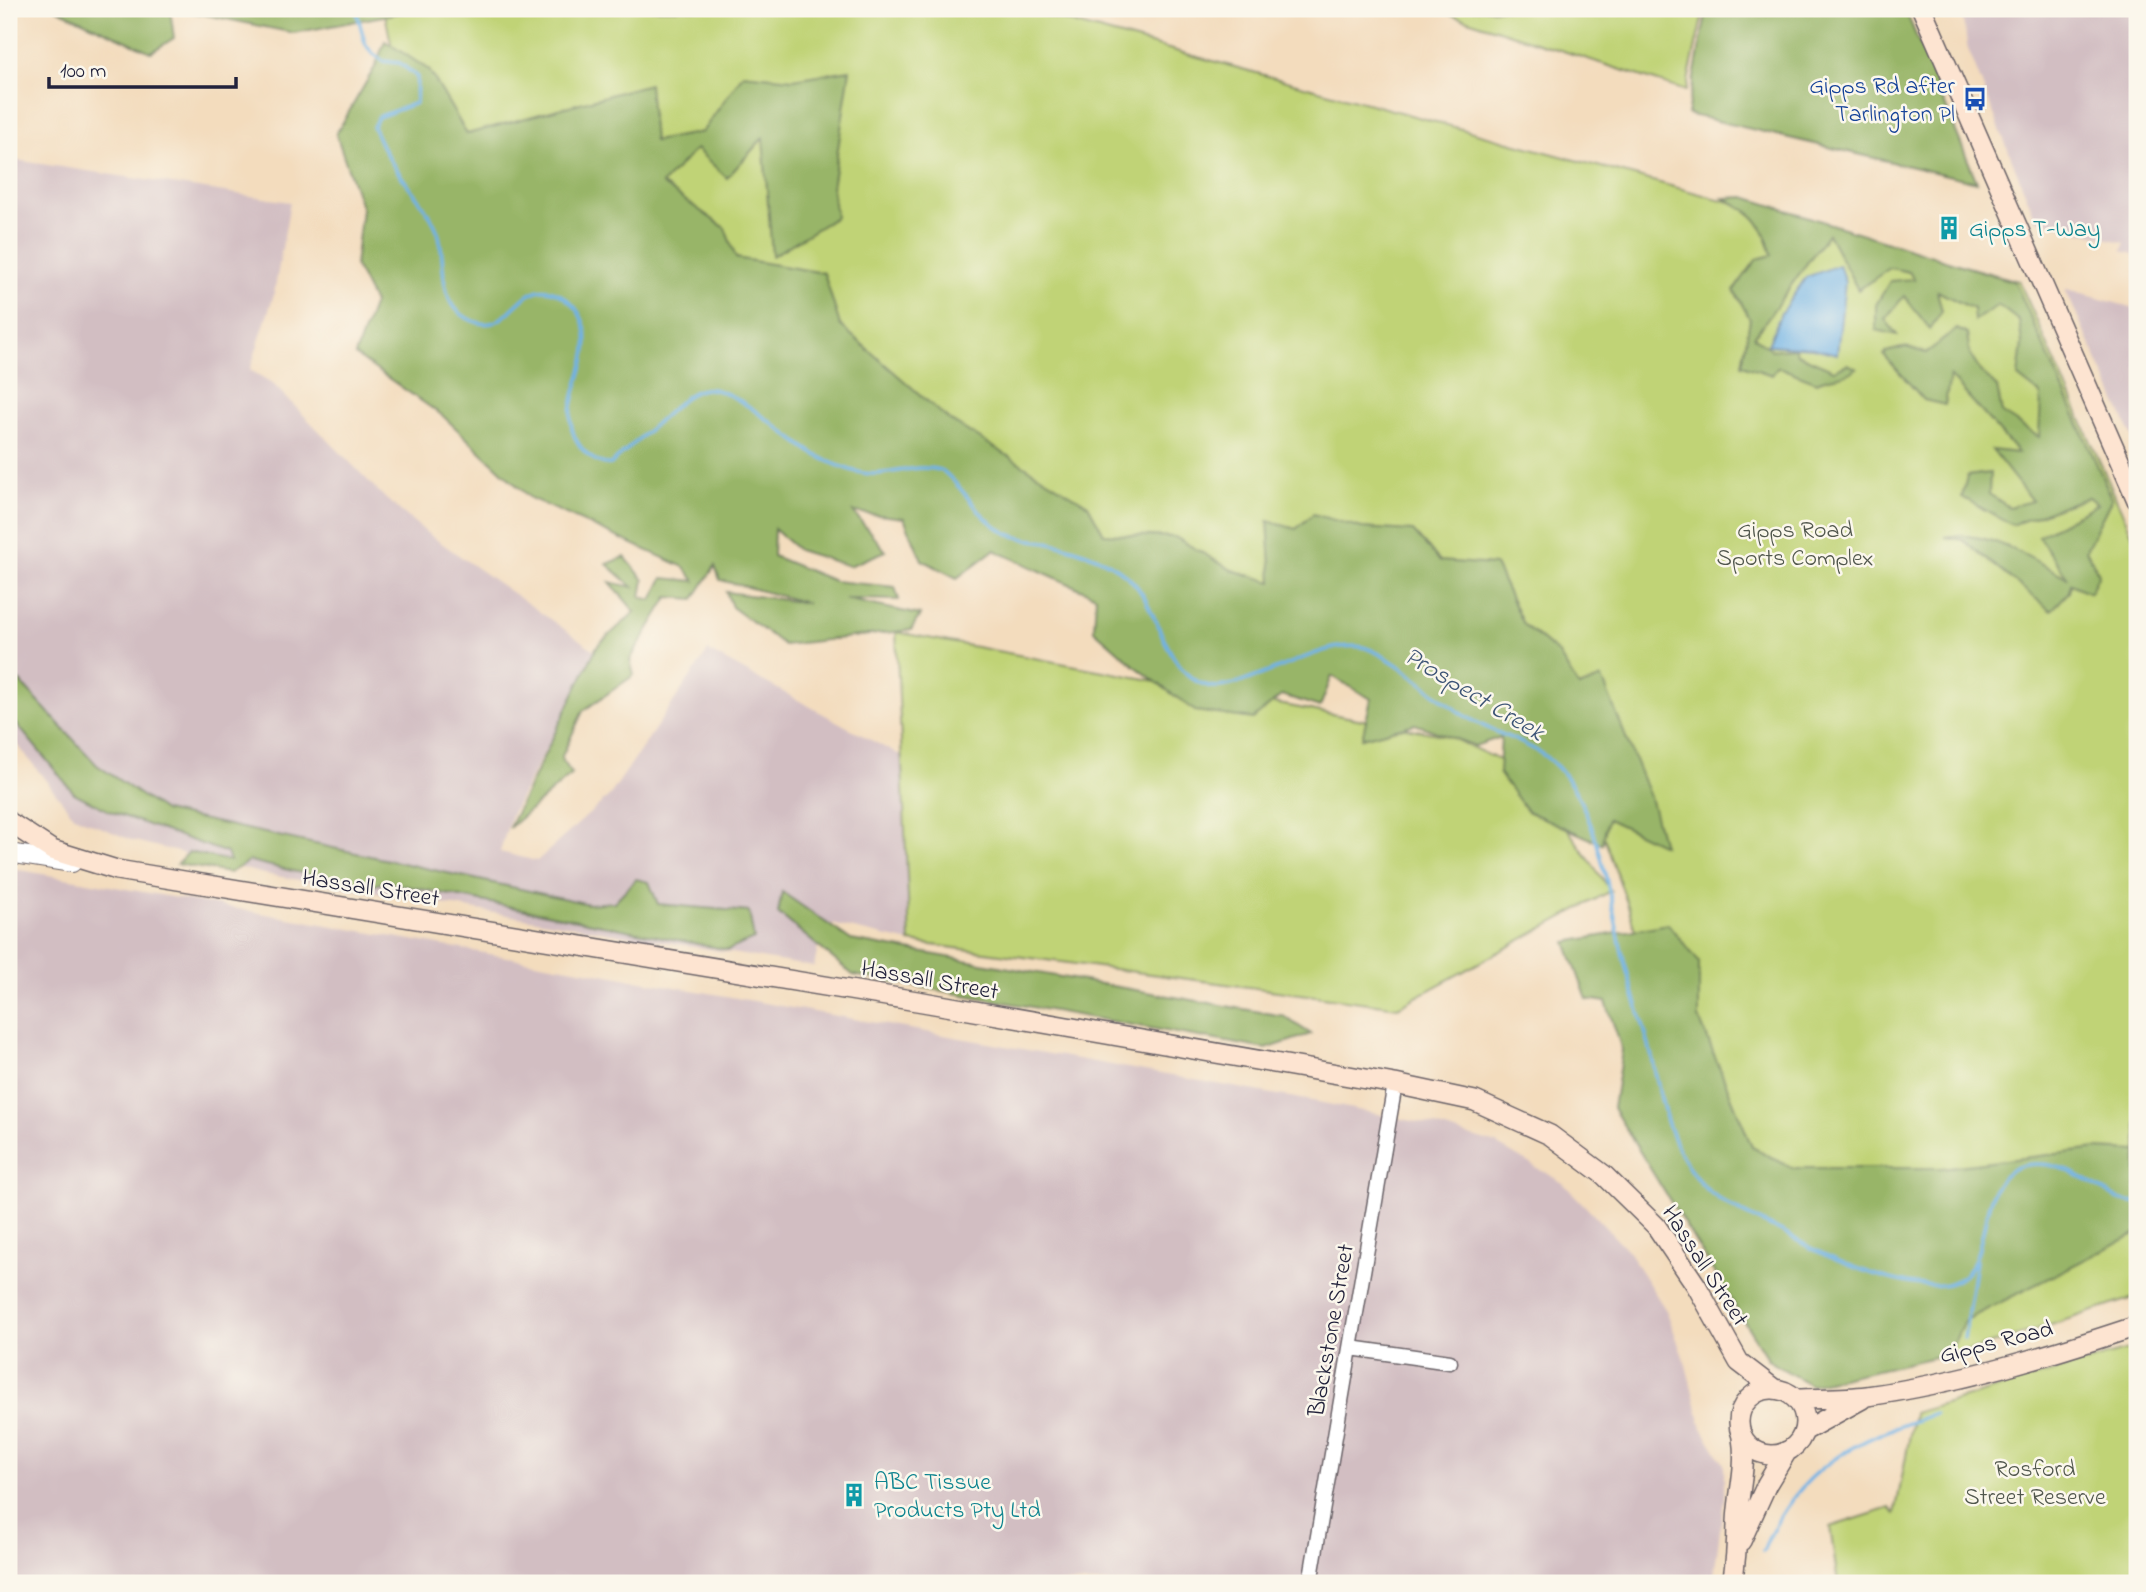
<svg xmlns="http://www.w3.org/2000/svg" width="2146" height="1592" viewBox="0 0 2146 1592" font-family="'Indie Flower',sans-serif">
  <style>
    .industrial { fill: #d2bec2 }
    .green { fill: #c0d376; stroke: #717a58; stroke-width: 2 }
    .forest { fill: #98b567; stroke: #5d6c51; stroke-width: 2 }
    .water { fill: #70b2e5; stroke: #496a90; stroke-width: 2 }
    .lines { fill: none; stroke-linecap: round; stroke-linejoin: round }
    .stream { stroke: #70b2e5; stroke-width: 3.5 }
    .minor-casing { stroke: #6b6368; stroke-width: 17 }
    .tertiary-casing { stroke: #6b6368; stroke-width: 20 }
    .secondary-casing { stroke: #6b6368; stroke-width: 22 }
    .minor { stroke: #fff; stroke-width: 14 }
    .tertiary { stroke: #fff; stroke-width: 18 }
    .secondary { stroke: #fde4d1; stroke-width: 19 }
    .labels { text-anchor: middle; stroke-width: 5; stroke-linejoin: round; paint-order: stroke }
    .transit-label { font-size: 24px; fill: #164399; stroke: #fbf7ec; text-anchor: end }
    .culture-label { font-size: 24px; fill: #0d838f; stroke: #fbf7ec; text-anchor: start }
    .park-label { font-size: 24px; fill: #51574d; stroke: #fbf7ec }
    .street-label { font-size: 24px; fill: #22223b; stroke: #fbf7ec }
    .water-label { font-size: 26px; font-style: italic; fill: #3d5476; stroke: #fbf7ec }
  </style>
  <rect width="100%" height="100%" fill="#fbf7ec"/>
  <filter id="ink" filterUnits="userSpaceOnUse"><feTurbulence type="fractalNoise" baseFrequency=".0143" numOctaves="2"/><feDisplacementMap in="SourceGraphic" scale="14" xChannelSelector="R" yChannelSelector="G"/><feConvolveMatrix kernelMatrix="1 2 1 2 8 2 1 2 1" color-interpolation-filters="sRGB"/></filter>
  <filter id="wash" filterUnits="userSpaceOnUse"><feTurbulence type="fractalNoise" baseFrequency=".00686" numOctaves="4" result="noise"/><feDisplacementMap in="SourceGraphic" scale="28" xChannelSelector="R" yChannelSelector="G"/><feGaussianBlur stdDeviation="1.57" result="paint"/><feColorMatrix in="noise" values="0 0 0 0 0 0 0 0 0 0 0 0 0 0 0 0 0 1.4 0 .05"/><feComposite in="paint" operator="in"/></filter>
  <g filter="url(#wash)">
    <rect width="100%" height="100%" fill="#f3dcbd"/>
    <path class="industrial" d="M 1961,9 L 2137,9 L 2137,255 L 2123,251 L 2125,243 L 2036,220 L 1968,49 Z
      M 9,159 L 290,202 L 274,294 L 250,370 L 272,383 L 386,499 L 427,533 L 597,652 L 511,815 L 500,852 L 537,861 L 610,795 L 708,651 L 893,752 L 965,780 L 910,942 L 823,922 L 814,967 L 264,874 L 131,840 L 74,816 L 9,734 Z
      M 2065,289 L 2137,309 L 2137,447 Z
      M 9,868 L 1318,1102 L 1432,1125 L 1496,1144 L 1563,1183 L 1628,1251 L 1667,1312 L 1686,1365 L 1702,1428 L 1724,1464 L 1724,1499 L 1713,1583 L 9,1583 Z"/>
    <path class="green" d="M 384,9 L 1022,9 L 2019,281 L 2137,545 L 2137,1297 L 1976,1349 L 1813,1378 L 1703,1165 L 1628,906 L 1596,814 L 1431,670 L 1236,669 L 404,107 Z
      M 1434,9 L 1704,9 L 1686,91 Z
      M 896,632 L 1448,736 L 1529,774 L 1611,891 L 1398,1007 L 910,942 Z
      M 2137,1347 L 2137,1583 L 1838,1583 L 1830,1527 L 1890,1508 L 1895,1514 L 1914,1413 Z"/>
    <path class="forest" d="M 56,9 L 170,9 L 174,38 L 151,52 Z
      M 177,9 L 420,9 L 294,33 Z
      M 1707,9 L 1905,9 L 1977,182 L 1687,114 Z
      M 385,41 L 429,70 L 467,134 L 649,84 L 654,141 L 702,132 L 743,74 L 793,79 L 850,70 L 832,188 L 836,217 L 772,256 L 763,138 L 727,178 L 696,149 L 662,184 L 725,228 L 736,258 L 824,273 L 840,325 L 948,419 L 1088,505 L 1104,534 L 1175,537 L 1232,570 L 1272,582 L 1268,521 L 1296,529 L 1313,514 L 1362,528 L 1413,531 L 1440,561 L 1495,565 L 1523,624 L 1558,653 L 1579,687 L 1602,678 L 1650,797 L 1663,845 L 1608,819 L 1602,844 L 1527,811 L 1499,773 L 1501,737 L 1475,746 L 1415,724 L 1362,738 L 1371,699 L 1332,676 L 1320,707 L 1282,695 L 1253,719 L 1195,711 L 1135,666 L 1094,630 L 1096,596 L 994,550 L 957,578 L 922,560 L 904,518 L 853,512 L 886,551 L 849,566 L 798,550 L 774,529 L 773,556 L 834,581 L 895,587 L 899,600 L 845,599 L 920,615 L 911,630 L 784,645 L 732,607 L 726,592 L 807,603 L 720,580 L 715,566 L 694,599 L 668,597 L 630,660 L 634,675 L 583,711 L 561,758 L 572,774 L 509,828 L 597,646 L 635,612 L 610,582 L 633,587 L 607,564 L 625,557 L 644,580 L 641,597 L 652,600 L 663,578 L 695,581 L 684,567 L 530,498 L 443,416 L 355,355 L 374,303 L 355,265 L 362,209 L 336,134 L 375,67 Z
      M 1745,197 L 2015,282 L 2112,498 L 2086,550 L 2099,574 L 2090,593 L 2071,584 L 2069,592 L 2051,611 L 1963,540 L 1945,537 C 1990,529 2030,559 2068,578 L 2038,536 L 2097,504 L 2088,497 L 2012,525 L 1962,497 L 1967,476 L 1990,473 L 1989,494 L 2009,507 L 2032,501 L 1992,450 L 2018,453 L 1950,376 L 1945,405 L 1924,400 L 1884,355 L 1886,352 L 1906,347 L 1926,353 L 1957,329 L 1967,334 L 1970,355 L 1981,372 L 1997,387 L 2002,413 L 2039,437 L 2041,395 L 2018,377 L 2022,343 L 2019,321 L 1998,305 L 1974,321 L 1973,309 L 1937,291 L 1942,311 L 1930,329 L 1904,296 L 1885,319 L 1897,335 L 1876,330 L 1876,305 L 1890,281 L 1914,279 L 1909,272 L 1890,268 L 1858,290 L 1828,234 L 1754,337 L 1772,350 L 1795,348 L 1797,354 L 1834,370 L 1847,364 L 1857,368 C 1844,379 1831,375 1817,382 L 1778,367 L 1772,375 L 1742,365 L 1750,319 L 1734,290 L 1757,259 L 1772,255 C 1762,221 1756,214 1724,198 Z
      M 9,670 L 97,765 L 164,811 L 589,904 L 614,902 L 636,879 L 649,882 L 658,904 L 749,912 L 754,939 L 728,950 L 385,882 L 365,888 L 250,861 L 229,873 L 177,864 L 189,852 L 230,861 L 227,853 L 109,811 L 74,793 L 9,715 Z
      M 782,892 L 851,940 L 1283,1016 L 1311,1034 L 1266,1049 L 853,975 L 778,913 Z
      M 1668,924 L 1699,962 L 1699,1018 L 1752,1147 L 1792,1168 L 1941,1168 L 2097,1149 L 2137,1151 L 2137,1233 L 1964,1321 L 1949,1354 L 1810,1385 L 1768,1360 L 1613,1108 L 1622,1050 L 1606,1002 L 1587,999 L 1566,942 Z"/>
    <path class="water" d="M 1839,265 L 1845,282 L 1837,354 L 1813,348 L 1768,345 L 1781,313 L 1806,277 Z"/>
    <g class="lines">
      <path class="stream" d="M 356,9 L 365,43 L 371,52 L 383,61 L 400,63 L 417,77 L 416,103 L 378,117 L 373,127 C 379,138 383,150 390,160 C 402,180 434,214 439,236 C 446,263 437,301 467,318 C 503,338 512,299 536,291 C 555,285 575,303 582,319 C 603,365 543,413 588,455 C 595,461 602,465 611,464 L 684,398 C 690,394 696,390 704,389 C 734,385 791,442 818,456 C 835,465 855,474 874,474 C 898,473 920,463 943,471 C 966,490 977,517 1005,532 C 1017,539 1033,540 1047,542 C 1076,548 1113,560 1133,582 C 1160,611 1165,674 1208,686 C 1234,694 1306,651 1340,647 C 1349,646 1359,645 1366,648 C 1398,659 1437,698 1467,717 C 1492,733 1521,739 1545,756 C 1598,795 1609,897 1623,956 C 1632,993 1646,1029 1654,1066 C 1662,1105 1670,1147 1697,1179 C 1722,1209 1760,1219 1793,1238 C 1828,1259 1899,1289 1941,1285 C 2004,1277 1965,1177 2025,1165 C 2074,1156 2108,1205 2137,1203
        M 1964,1339 L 1976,1261
        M 1763,1551 C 1797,1468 1854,1440 1935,1414"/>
    </g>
  </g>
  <g filter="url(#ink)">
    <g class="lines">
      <g class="minor-casing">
        <path id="minor" d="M 1351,1348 L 1450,1362
          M 1310,1583 L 1395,1084"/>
      </g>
      <g class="tertiary-casing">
        <path id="tertiary" d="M 9,853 L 72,863"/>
      </g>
      <g class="secondary-casing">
        <path id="secondary" d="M 1922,9 L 2137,500
          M 9,822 L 52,850 L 117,870 L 923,1002 L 1395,1084 L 1475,1101 L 1550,1135 L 1604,1175 L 1656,1226 L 1696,1285 L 1739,1362 L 1773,1388
          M1739 1422a33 33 0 1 1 66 0a33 33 0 1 1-66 0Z
          M 1797,1399 C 1820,1398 1844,1399 1867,1396 C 1959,1383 2050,1355 2137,1326
          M 1804,1431 L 1862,1399
          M 1741,1541 L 1767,1484 L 1787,1451
          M 1732,1583 C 1736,1562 1737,1543 1737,1522 C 1738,1493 1747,1467 1742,1438"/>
      </g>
      <use href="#minor" class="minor"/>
      <use href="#tertiary" class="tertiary"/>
      <use href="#secondary" class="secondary"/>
    </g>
  </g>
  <defs>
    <g id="bus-bare" transform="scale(1.89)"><path d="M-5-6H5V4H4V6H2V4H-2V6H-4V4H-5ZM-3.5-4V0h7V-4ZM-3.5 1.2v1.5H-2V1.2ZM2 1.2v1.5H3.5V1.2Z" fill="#1a4fb4" stroke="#fbf7ec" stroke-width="2.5" paint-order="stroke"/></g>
    <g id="building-bare" transform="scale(1.89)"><path d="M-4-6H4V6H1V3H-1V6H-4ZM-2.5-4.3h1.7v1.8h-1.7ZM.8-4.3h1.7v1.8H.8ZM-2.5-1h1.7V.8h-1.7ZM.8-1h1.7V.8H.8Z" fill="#0f9aa8" stroke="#fbf7ec" stroke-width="2.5" paint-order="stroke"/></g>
  </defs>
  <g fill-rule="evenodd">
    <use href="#bus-bare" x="1975" y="99"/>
    <use href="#building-bare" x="1949" y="228"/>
    <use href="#building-bare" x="854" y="1495"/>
  </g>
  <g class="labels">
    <g class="transit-label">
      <text x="1955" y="93">Gipps Rd after<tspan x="1955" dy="28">Tarlington Pl</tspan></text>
    </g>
    <g class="culture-label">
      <text x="1969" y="236">Gipps T-Way</text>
      <text x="874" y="1489">ABC Tissue<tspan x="874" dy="28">Products Pty Ltd</tspan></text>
    </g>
    <g class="park-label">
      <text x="1795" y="537">Gipps Road<tspan x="1795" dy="28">Sports Complex</tspan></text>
      <text x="2035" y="1476">Rosford<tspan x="2035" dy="28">Street Reserve</tspan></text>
    </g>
    <g class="street-label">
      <text transform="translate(371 887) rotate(9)" y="8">Hassall Street</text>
      <text transform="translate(930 979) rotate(10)" y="8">Hassall Street</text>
      <text transform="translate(1706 1265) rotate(57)" y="8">Hassall Street</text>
      <text transform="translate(1330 1330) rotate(-80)" y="8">Blackstone Street</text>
      <text transform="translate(1996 1341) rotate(-14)" y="8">Gipps Road</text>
    </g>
    <g class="water-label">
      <text transform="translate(1475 693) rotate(31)" y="9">Prospect Creek</text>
    </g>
  </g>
  <rect width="2146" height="1592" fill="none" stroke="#fbf7ec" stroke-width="35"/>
  <path d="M49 77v10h187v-10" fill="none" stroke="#22223b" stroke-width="3.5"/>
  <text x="60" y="77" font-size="21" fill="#22223b" stroke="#fbf7ec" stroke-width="5" paint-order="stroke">100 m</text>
</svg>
